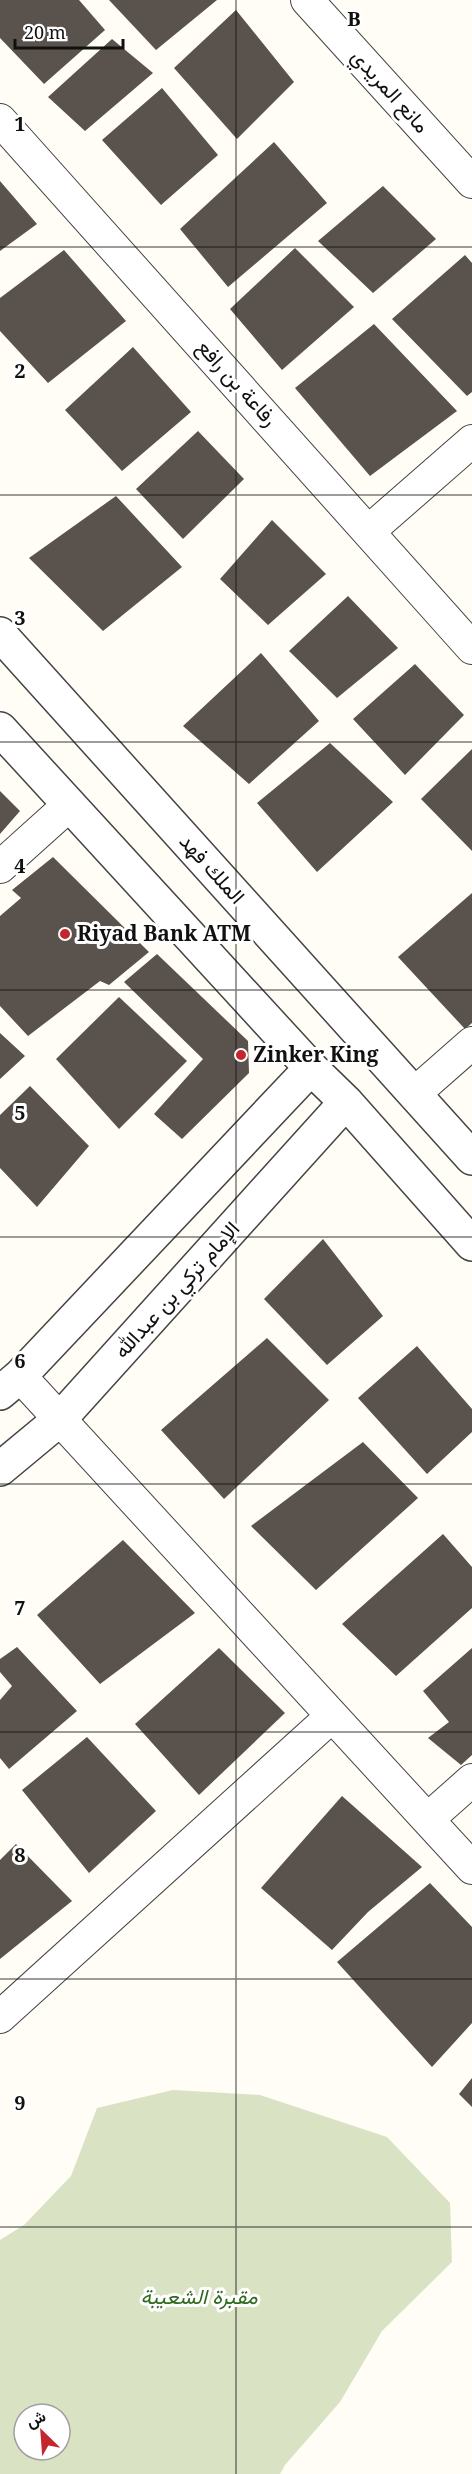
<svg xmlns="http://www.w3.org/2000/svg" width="472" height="2474" viewBox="0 0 472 2474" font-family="'Noto Serif',Vazirmatn,serif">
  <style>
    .cemetery { fill: #d9e3c4; fill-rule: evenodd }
    .building { fill: #5a524d }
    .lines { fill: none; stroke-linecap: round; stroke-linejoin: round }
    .minor-casing { stroke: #444; stroke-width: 34 }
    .tertiary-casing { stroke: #444; stroke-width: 36 }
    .minor { stroke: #fff; stroke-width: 32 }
    .tertiary { stroke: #fff; stroke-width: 33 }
    .grid { fill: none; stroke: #111; stroke-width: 1.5; stroke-opacity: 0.55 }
    .poi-dot { fill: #c4262e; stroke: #fff; stroke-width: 2 }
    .labels { text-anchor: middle; stroke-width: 6; stroke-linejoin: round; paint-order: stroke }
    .street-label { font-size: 21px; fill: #111; stroke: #fff }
    .poi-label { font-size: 21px; font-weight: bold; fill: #111; stroke: #fff; text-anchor: start }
    .park-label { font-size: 21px; font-style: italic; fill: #2f6b1f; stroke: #fff }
    .grid-label { font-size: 20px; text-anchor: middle; font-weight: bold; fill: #111; stroke: #fff; stroke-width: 6; stroke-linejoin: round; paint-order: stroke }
  </style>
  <rect width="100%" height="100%" fill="#fffdf5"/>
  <path class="cemetery" d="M 173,2090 L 260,2095 L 387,2137 L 450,2203 L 452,2262 L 382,2331 L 340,2402 L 285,2465 L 280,2474 L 0,2474 L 0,2240 L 24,2225 L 71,2176 L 97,2108 ZM 24,2414 L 60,2414 L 60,2450 L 24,2450 Z"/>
  <path class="building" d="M 0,0 L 79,0 L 105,30 L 44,84 L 0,38 Z
    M 109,0 L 217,0 L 156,50 Z
    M 236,10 L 294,82 L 237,139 L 174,68 Z
    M 112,39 L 153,73 L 85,131 L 48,97 Z
    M 162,88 L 218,155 L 161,205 L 102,140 Z
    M 274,142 L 327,203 L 228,287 L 180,229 Z
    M 0,181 L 37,224 L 0,251 Z
    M 383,186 L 436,239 L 373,293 L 318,241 Z
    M 295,248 L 354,307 L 282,370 L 230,309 Z
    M 64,250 L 126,321 L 48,383 L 0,331 L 0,298 Z
    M 465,255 L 472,263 L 472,392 L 467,396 L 392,319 Z
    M 374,324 L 457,411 L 370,476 L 295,388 Z
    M 133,347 L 191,412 L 122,471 L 65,410 Z
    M 198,431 L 244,479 L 183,539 L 136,489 Z
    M 116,496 L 182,567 L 103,631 L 29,558 Z
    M 272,520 L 326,574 L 268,625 L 220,579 Z
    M 348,596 L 398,648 L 337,698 L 289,651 Z
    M 261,653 L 319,721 L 249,784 L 183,726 Z
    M 415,664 L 464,715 L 405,775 L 353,719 Z
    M 330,743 L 393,802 L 317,872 L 257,803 Z
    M 472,749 L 472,851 L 421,799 Z
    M 0,791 L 20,811 L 0,834 Z
    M 53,857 L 149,952 L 109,985 L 100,981 L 28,1036 L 0,1006 L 0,916 L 21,898 L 12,890 Z
    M 472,893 L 472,1023 L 465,1029 L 398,957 Z
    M 157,954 L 248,1041 L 249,1073 L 182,1139 L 154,1114 L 203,1059 L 124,982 Z
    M 119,997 L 187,1061 L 119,1129 L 56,1059 Z
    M 0,1033 L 25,1056 L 0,1079 Z
    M 30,1086 L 89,1146 L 37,1207 L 0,1168 L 0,1115 Z
    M 323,1239 L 383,1316 L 327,1365 L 264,1299 Z
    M 267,1338 L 329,1400 L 224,1499 L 161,1430 Z
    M 417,1346 L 472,1409 L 472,1432 L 427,1474 L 358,1398 Z
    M 363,1442 L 418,1498 L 316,1590 L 251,1526 Z
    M 443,1534 L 472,1567 L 472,1608 L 396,1676 L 342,1624 Z
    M 123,1540 L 195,1613 L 100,1684 L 37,1615 Z
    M 17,1647 L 77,1711 L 9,1769 L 0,1758 L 0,1700 L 12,1686 L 0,1672 L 0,1659 Z
    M 219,1648 L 285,1713 L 199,1795 L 135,1724 Z
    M 472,1648 L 472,1755 L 461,1765 L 428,1738 L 449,1722 L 423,1691 Z
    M 87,1737 L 156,1811 L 89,1873 L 22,1790 Z
    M 342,1796 L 422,1867 L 368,1912 L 332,1950 L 261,1888 Z
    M 16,1844 L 72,1901 L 0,1959 L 0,1860 Z
    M 430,1883 L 472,1927 L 472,2023 L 432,2067 L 337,1962 Z
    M 472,2078 L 472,2107 L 459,2094 Z"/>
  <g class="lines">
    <g class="minor-casing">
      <path id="minor" d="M 307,0 L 472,182
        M 0,120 L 472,648
        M 369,531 L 472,441
        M 0,867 L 69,805
        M 414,1094 L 472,1043
        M 20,1376 L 472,1868
        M 428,1819 L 472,1780
        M 0,2017 L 331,1717"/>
    </g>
    <g class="tertiary-casing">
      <path id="tertiary" d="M 0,634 L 472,1158
        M 0,729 L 311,1068 L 346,1102 L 472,1244
        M 0,1393 L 20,1376 L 311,1068
        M 0,1469 L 59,1420 L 346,1102"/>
    </g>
    <use href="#minor" class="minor"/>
    <use href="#tertiary" class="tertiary"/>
  </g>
  <path class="grid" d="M 236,0 L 236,2474M 0,247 L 472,247M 0,495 L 472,495M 0,742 L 472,742M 0,990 L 472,990M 0,1237 L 472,1237M 0,1484 L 472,1484M 0,1732 L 472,1732M 0,1979 L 472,1979M 0,2227 L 472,2227"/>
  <g class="poi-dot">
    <circle cx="65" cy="934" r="6"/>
    <circle cx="241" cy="1055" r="6"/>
  </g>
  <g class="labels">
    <g class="street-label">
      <text transform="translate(390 91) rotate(48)" y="7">مانع المريدي</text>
      <text transform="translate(237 383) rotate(48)" y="7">رفاعة بن رافع</text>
      <text transform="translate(212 869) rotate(48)" y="7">الملك فهد</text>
      <text transform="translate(177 1290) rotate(-48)" y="7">الإمام تركي بن عبدالله</text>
    </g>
    <g class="poi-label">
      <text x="77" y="941">Riyad Bank ATM</text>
      <text x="253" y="1062">Zinker King</text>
    </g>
    <g class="park-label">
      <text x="199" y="2304">مقبرة الشعيبة</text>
    </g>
  </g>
  <g class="grid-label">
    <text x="354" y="26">B</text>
    <text x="20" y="131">1</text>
    <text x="20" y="378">2</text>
    <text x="20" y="625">3</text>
    <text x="20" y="873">4</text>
    <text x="20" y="1120">5</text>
    <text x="20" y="1368">6</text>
    <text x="20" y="1615">7</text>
    <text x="20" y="1862">8</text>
    <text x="20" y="2110">9</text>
  </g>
  <g transform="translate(42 2432) rotate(335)"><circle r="28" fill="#ffffff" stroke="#a0a0a0" stroke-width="1.5"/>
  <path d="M0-4.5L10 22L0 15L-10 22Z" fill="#c4262e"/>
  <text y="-9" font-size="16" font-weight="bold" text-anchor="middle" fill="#111111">ش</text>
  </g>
  <path d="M15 39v9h108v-9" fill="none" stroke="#111111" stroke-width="3"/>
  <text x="24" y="39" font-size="18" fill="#111111" stroke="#ffffff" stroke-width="4.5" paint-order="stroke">20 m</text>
</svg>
